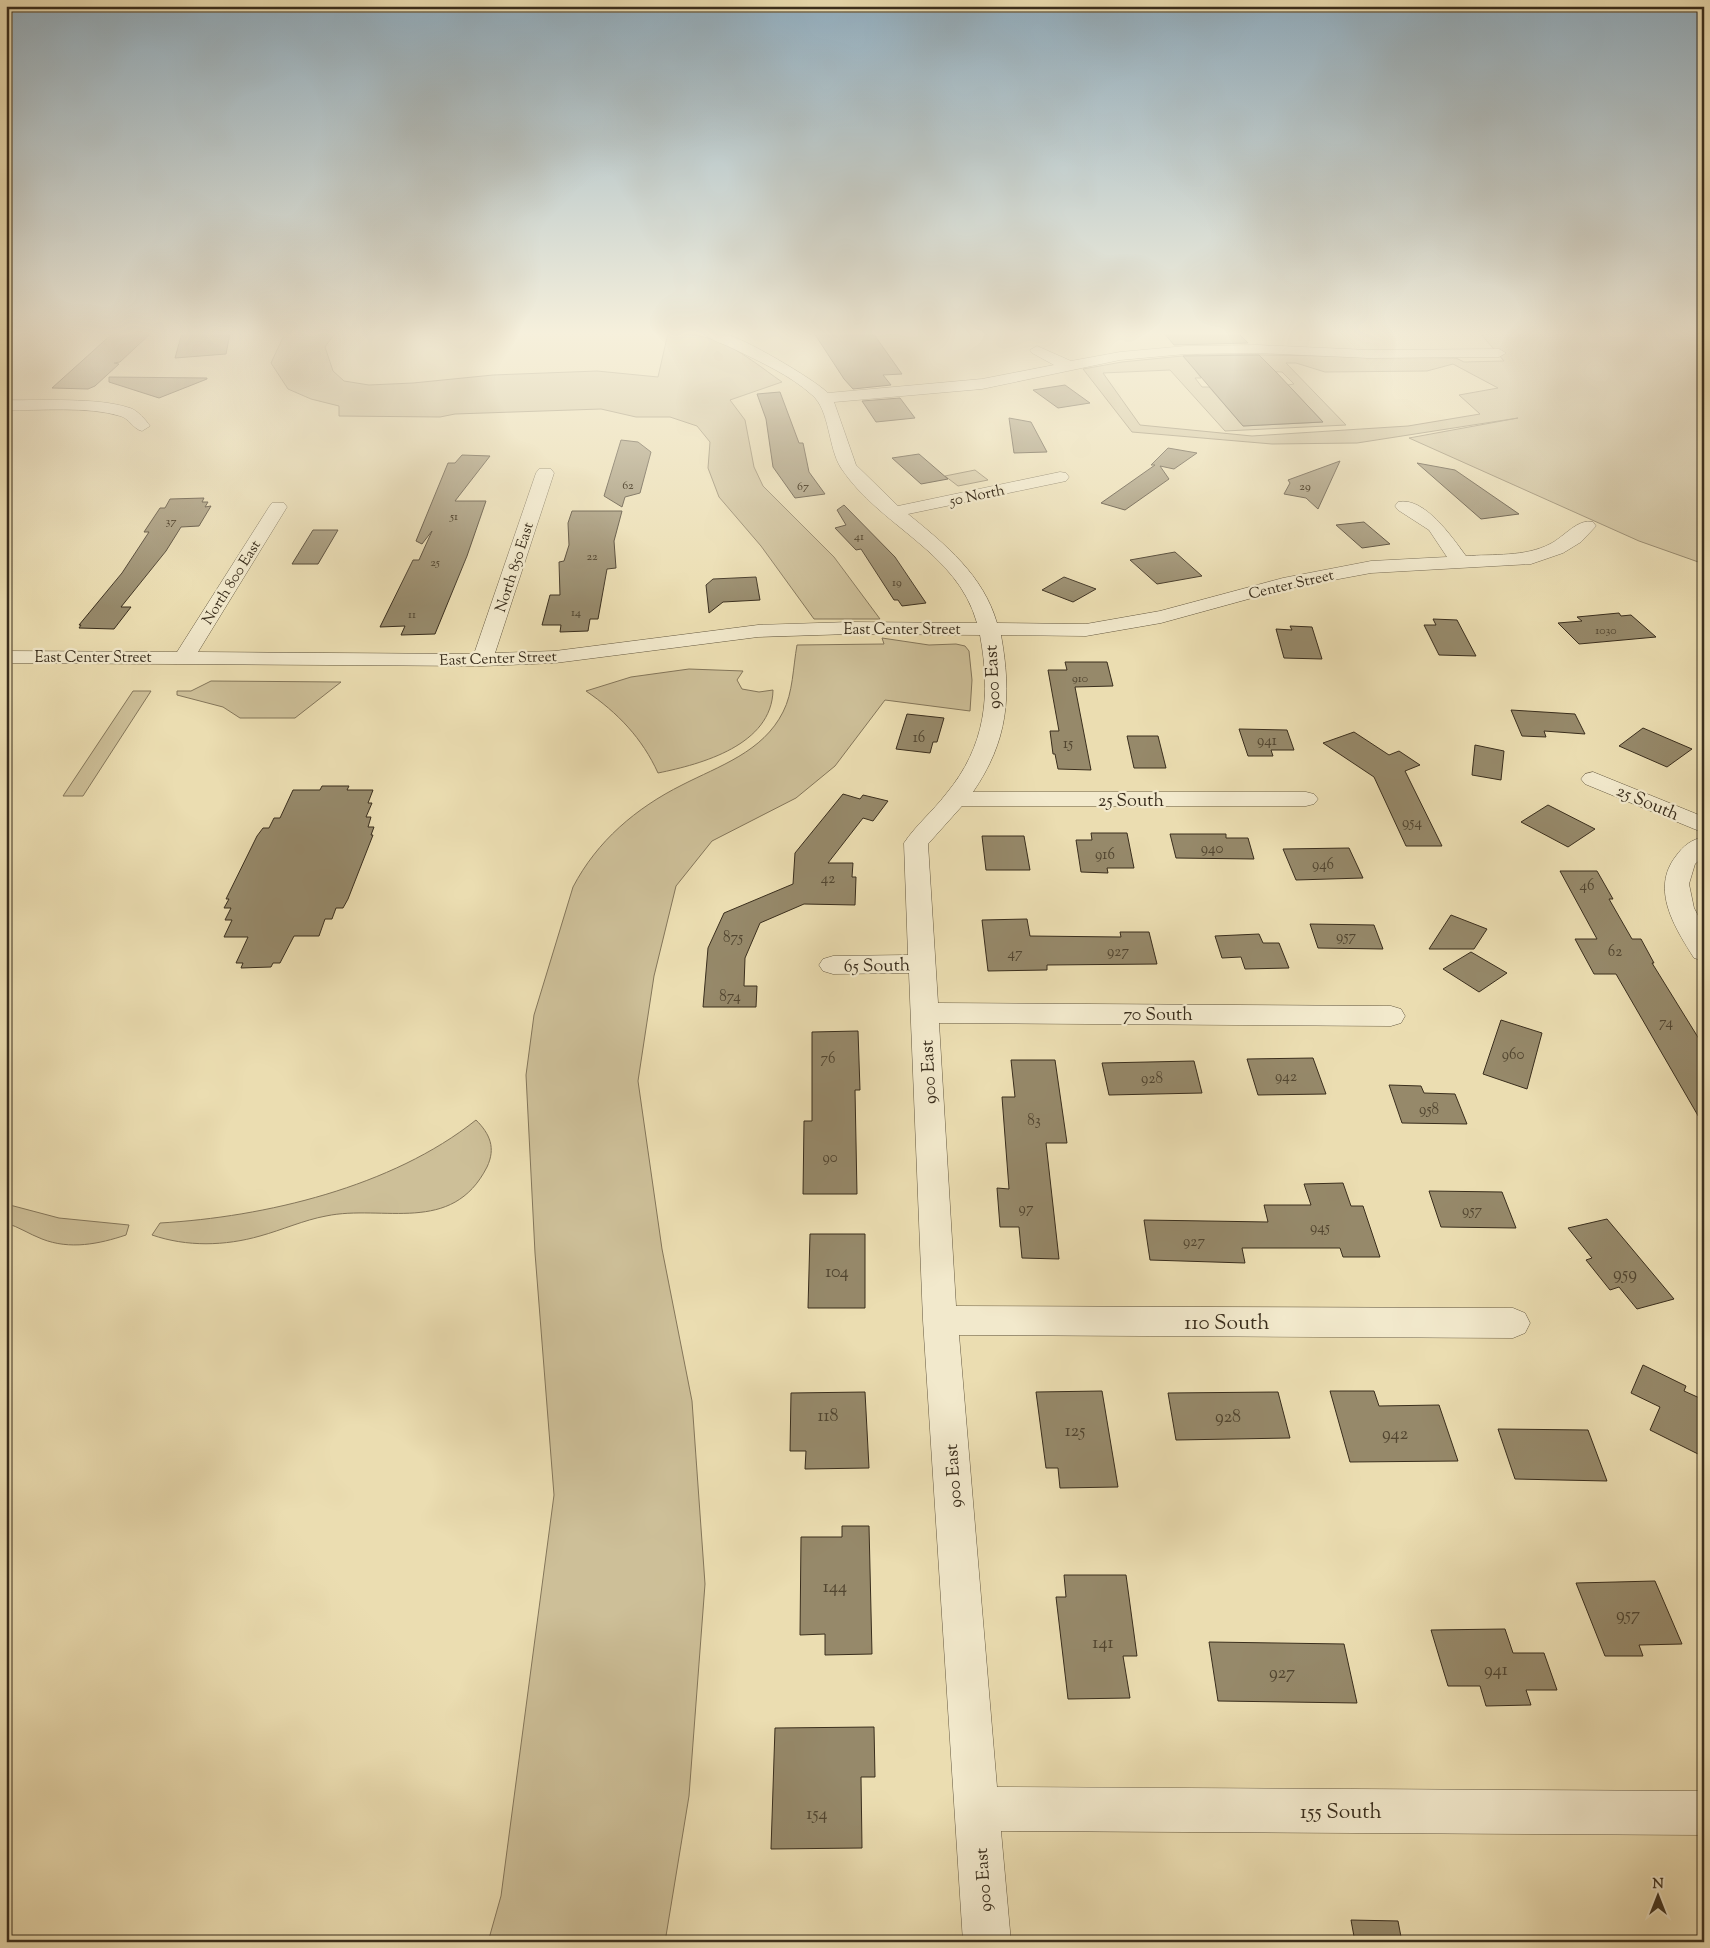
<svg xmlns="http://www.w3.org/2000/svg" width="1710" height="1948" viewBox="0 0 1710 1948" font-family="'Sorts Mill Goudy',serif">
  <style>
    .green { fill: #cdbf98; stroke: #84765a; fill-rule: evenodd }
    .building { fill: #96896a; stroke: #3a2e1d }
    .lines { fill: none; stroke-linecap: round; stroke-linejoin: round }
    .minor-casing { stroke: #665a42; stroke-width: 1 }
    .minor { fill: #f2e9cc; fill-rule: evenodd }
    .labels { text-anchor: middle; stroke-width: 4.5; stroke-linejoin: round; paint-order: stroke }
    .far-number-label { font-size: 12px; fill: #514530 }
    .far-street-label { font-size: 15px; fill: #3a2e1d; stroke: #f2e9cc }
    .number-label { font-size: 15px; fill: #514530 }
    .street-label { font-size: 18px; fill: #3a2e1d; stroke: #f2e9cc }
    .near-number-label { font-size: 18px; fill: #514530 }
    .near-street-label { font-size: 21px; fill: #3a2e1d; stroke: #f2e9cc }
  </style>
  <rect width="100%" height="100%" fill="#ebddb1"/>
  <filter id="stains"><feTurbulence type="fractalNoise" baseFrequency=".004" numOctaves="4"/><feColorMatrix values="0 0 0 0 .2 0 0 0 0 .09 0 0 0 0 .02 0 0 0 .5 -.17"/></filter>
  <radialGradient id="worn" r=".72"><stop offset=".6" stop-color="#630" stop-opacity="0"/><stop offset="1" stop-color="#630" stop-opacity=".3"/></radialGradient>
  <path class="green" d="M 285,333 L 335,333 L 325,347 L 333,371 L 344,381 L 369,385 L 413,383 L 493,375 L 597,371 L 658,377 L 668,333 C 721,333 741,353 782,382 L 730,400 L 745,420 L 754,467 L 763,486 L 834,557 L 880,619 L 814,619 L 761,546 L 719,497 L 708,468 L 710,442 L 697,426 L 670,417 L 636,417 L 601,409 L 455,414 L 440,417 L 339,416 L 339,406 L 311,399 L 288,389 L 271,363 Z
    M 1480,333 L 1704,333 L 1704,564 L 1639,541 L 1409,438 L 1518,418 L 1357,443 L 1272,444 L 1132,432 L 1083,369 L 1122,362 L 1202,354 L 1456,358 L 1464,362 L 1504,361 ZM 1286,363 L 1296,363 L 1325,372 L 1427,371 L 1453,364 L 1498,388 L 1459,395 L 1480,414 L 1408,426 L 1252,436 L 1140,425 L 1103,373 L 1170,370 L 1225,431 L 1346,425 ZM 1194,368 L 1282,372 L 1294,384 L 1288,385 L 1323,422 L 1243,426 L 1209,387 L 1202,387 L 1195,378 L 1201,378 Z
    M 975,470 L 988,480 L 958,486 L 945,476 Z
    M 882,638 L 929,645 L 956,644 L 965,646 L 969,651 L 972,680 L 970,711 L 885,700 L 835,766 L 796,798 L 712,841 L 676,886 L 654,976 L 638,1081 L 662,1249 L 692,1401 L 705,1584 L 689,1796 L 665,1942 L 488,1942 L 501,1896 L 554,1495 L 535,1253 L 526,1075 L 534,1015 L 573,887 C 597,841 636,808 682,785 C 719,766 763,752 783,712 C 793,693 793,667 797,645 L 884,644 Z
    M 689,669 L 743,671 L 737,680 L 742,689 L 759,692 L 773,690 C 772,745 702,764 658,773 C 642,738 618,713 586,691 L 631,677 Z
    M 211,681 L 341,682 L 295,718 L 240,718 L 223,707 L 177,695 L 177,691 L 191,691 Z
    M 133,691 L 151,691 L 83,796 L 63,796 Z
    M 476,1120 C 490,1134 496,1148 487,1167 C 452,1236 383,1204 326,1216 C 304,1220 282,1230 260,1236 C 225,1246 187,1247 152,1235 L 160,1223 C 265,1217 392,1187 476,1120 Z
    M 6,1204 L 59,1218 L 129,1225 L 126,1235 C 99,1244 70,1250 42,1239 C 29,1234 19,1227 6,1223 Z"/>
  <path class="building" d="M 113,333 L 151,333 L 120,362 L 114,363 L 119,364 L 95,386 L 88,389 L 52,388 Z
    M 182,333 L 230,333 L 226,354 L 175,358 Z
    M 814,333 L 873,333 L 902,374 L 883,375 L 891,385 L 853,389 L 844,379 Z
    M 1164,333 L 1238,333 L 1248,343 L 1174,345 Z
    M 1259,355 L 1276,372 L 1323,422 L 1243,426 L 1183,356 Z
    M 109,377 L 207,378 L 207,379 L 159,398 L 109,382 Z
    M 1065,385 L 1090,403 L 1058,408 L 1033,390 Z
    M 780,392 L 799,443 L 803,443 L 809,472 L 825,494 L 795,498 L 773,467 L 766,419 L 757,394 Z
    M 900,398 L 915,418 L 876,422 L 862,401 Z
    M 1009,418 L 1031,422 L 1047,452 L 1014,453 Z
    M 621,440 L 638,442 L 651,452 L 640,493 L 625,497 L 622,507 L 604,496 Z
    M 1168,448 L 1197,453 L 1174,469 L 1160,466 L 1169,479 L 1125,510 L 1101,503 L 1155,465 L 1151,465 Z
    M 919,454 L 948,479 L 921,484 L 892,458 Z
    M 462,455 L 490,456 L 455,501 L 486,501 L 467,556 L 435,634 L 401,635 L 405,626 L 380,627 L 413,560 L 419,560 L 432,531 L 422,544 L 416,541 L 448,463 L 455,463 Z
    M 1340,461 L 1318,509 L 1306,498 L 1284,494 L 1290,483 L 1288,480 Z
    M 1417,463 L 1455,470 L 1519,514 L 1481,519 Z
    M 204,498 L 202,502 L 208,502 L 205,507 L 211,506 L 199,526 L 181,527 L 166,551 L 121,607 L 131,607 L 114,629 L 79,628 L 81,625 L 79,625 L 122,573 L 149,532 L 144,532 L 160,508 L 165,508 L 170,499 Z
    M 844,505 L 895,557 L 926,603 L 902,606 L 898,600 L 894,600 L 861,549 L 856,550 L 835,528 L 846,525 L 837,510 Z
    M 572,511 L 622,511 L 614,541 L 616,568 L 607,569 L 598,619 L 590,619 L 588,631 L 560,632 L 561,625 L 542,625 L 550,595 L 560,595 L 559,562 L 564,561 L 569,545 L 568,523 Z
    M 1364,522 L 1390,544 L 1362,548 L 1336,525 Z
    M 313,530 L 338,530 L 318,564 L 292,564 Z
    M 1175,552 L 1202,576 L 1157,584 L 1130,560 Z
    M 756,577 L 760,600 L 723,602 L 709,613 L 706,585 L 713,579 Z
    M 1064,577 L 1096,589 L 1073,602 L 1042,590 Z
    M 1619,613 L 1621,616 L 1631,615 L 1656,637 L 1579,644 L 1558,623 L 1582,621 L 1577,617 Z
    M 1433,619 L 1457,620 L 1476,656 L 1439,655 L 1424,625 L 1436,625 Z
    M 1290,626 L 1312,627 L 1322,659 L 1284,658 L 1276,629 L 1292,630 Z
    M 1065,662 L 1107,662 L 1113,686 L 1075,687 L 1091,770 L 1058,769 L 1055,754 L 1053,754 L 1050,731 L 1059,731 L 1048,670 L 1067,670 Z
    M 1511,710 L 1575,714 L 1585,734 L 1544,731 L 1546,737 L 1522,736 Z
    M 907,714 L 944,718 L 937,742 L 933,742 L 930,753 L 896,749 Z
    M 1643,728 L 1692,749 L 1667,767 L 1619,746 Z
    M 1239,729 L 1287,730 L 1294,750 L 1271,750 L 1273,756 L 1248,756 Z
    M 1354,732 L 1389,755 L 1399,751 L 1420,765 L 1405,771 L 1442,846 L 1406,846 L 1374,777 L 1323,743 Z
    M 1127,736 L 1158,736 L 1166,768 L 1134,768 Z
    M 1475,745 L 1504,751 L 1501,780 L 1472,775 Z
    M 322,786 L 349,786 L 347,790 L 373,790 L 368,803 L 372,803 L 366,817 L 371,817 L 368,827 L 374,827 L 371,835 L 373,835 L 348,899 L 343,908 L 336,908 L 332,919 L 325,919 L 319,936 L 294,936 L 280,963 L 273,963 L 271,967 L 241,968 L 243,963 L 236,963 L 248,937 L 224,937 L 232,920 L 225,920 L 231,908 L 224,908 L 229,899 L 226,899 L 257,836 L 263,828 L 269,828 L 274,818 L 280,818 L 293,790 L 320,790 Z
    M 843,794 L 860,799 L 863,795 L 888,801 L 873,821 L 863,818 L 828,863 L 853,863 L 852,877 L 856,877 L 855,905 L 804,904 L 760,923 L 745,958 L 744,986 L 757,986 L 756,1007 L 703,1007 L 708,948 L 724,913 L 793,884 L 795,853 Z
    M 1548,805 L 1595,829 L 1568,847 L 1521,822 Z
    M 1091,833 L 1127,833 L 1134,868 L 1107,868 L 1108,873 L 1081,872 L 1076,840 L 1092,840 Z
    M 1170,834 L 1226,834 L 1226,838 L 1248,838 L 1254,859 L 1176,858 Z
    M 982,836 L 1024,836 L 1030,870 L 986,870 Z
    M 1349,848 L 1363,878 L 1296,880 L 1283,849 Z
    M 1560,871 L 1597,871 L 1613,899 L 1609,899 L 1632,939 L 1641,939 L 1654,963 L 1652,963 L 1704,1047 L 1704,1126 L 1616,974 L 1594,974 L 1575,939 L 1597,939 Z
    M 1451,915 L 1487,929 L 1474,949 L 1429,949 Z
    M 1027,919 L 1030,936 L 1121,937 L 1120,932 L 1149,932 L 1157,964 L 1047,965 L 1047,970 L 988,971 L 982,920 Z
    M 1310,924 L 1374,925 L 1383,949 L 1318,948 Z
    M 1259,934 L 1263,943 L 1279,943 L 1289,968 L 1245,969 L 1241,957 L 1222,958 L 1215,936 Z
    M 1471,952 L 1507,973 L 1479,992 L 1443,969 Z
    M 1501,1020 L 1542,1033 L 1527,1089 L 1483,1074 Z
    M 858,1031 L 860,1090 L 855,1090 L 857,1194 L 803,1194 L 804,1121 L 812,1121 L 812,1032 Z
    M 1313,1058 L 1326,1094 L 1258,1095 L 1247,1059 Z
    M 1011,1060 L 1055,1060 L 1067,1143 L 1046,1143 L 1059,1259 L 1022,1258 L 1019,1227 L 1000,1227 L 997,1188 L 1009,1189 L 1002,1097 L 1015,1097 Z
    M 1194,1061 L 1202,1093 L 1109,1095 L 1102,1063 Z
    M 1389,1085 L 1421,1086 L 1424,1093 L 1455,1094 L 1467,1124 L 1402,1123 Z
    M 1343,1183 L 1351,1206 L 1363,1206 L 1380,1257 L 1343,1257 L 1340,1248 L 1242,1248 L 1245,1263 L 1150,1260 L 1144,1220 L 1268,1222 L 1264,1205 L 1311,1205 L 1304,1184 Z
    M 1429,1191 L 1502,1192 L 1516,1228 L 1441,1227 Z
    M 1607,1219 L 1674,1299 L 1637,1309 L 1619,1287 L 1610,1290 L 1586,1260 L 1592,1258 L 1568,1228 Z
    M 810,1234 L 865,1234 L 865,1308 L 808,1308 Z
    M 1643,1365 L 1686,1386 L 1684,1391 L 1704,1400 L 1704,1457 L 1650,1430 L 1660,1407 L 1631,1393 Z
    M 1102,1391 L 1118,1487 L 1060,1488 L 1058,1468 L 1046,1468 L 1036,1392 Z
    M 1330,1391 L 1374,1391 L 1379,1406 L 1439,1405 L 1458,1461 L 1350,1462 Z
    M 865,1392 L 869,1468 L 805,1469 L 806,1451 L 790,1451 L 791,1393 Z
    M 1278,1392 L 1290,1438 L 1176,1440 L 1168,1393 Z
    M 1498,1429 L 1588,1430 L 1607,1481 L 1515,1479 Z
    M 842,1526 L 869,1526 L 872,1654 L 825,1655 L 825,1634 L 800,1635 L 801,1537 L 842,1537 Z
    M 1064,1575 L 1126,1575 L 1137,1656 L 1123,1656 L 1130,1698 L 1068,1699 L 1056,1597 L 1066,1597 Z
    M 1655,1581 L 1682,1644 L 1639,1645 L 1643,1656 L 1605,1656 L 1576,1583 Z
    M 1505,1629 L 1513,1653 L 1544,1653 L 1557,1690 L 1526,1690 L 1531,1705 L 1486,1706 L 1480,1686 L 1448,1686 L 1431,1630 Z
    M 1209,1642 L 1344,1644 L 1357,1703 L 1218,1701 Z
    M 874,1727 L 875,1777 L 861,1777 L 862,1848 L 771,1849 L 775,1728 Z
    M 1351,1920 L 1398,1921 L 1402,1942 L 1355,1942 Z"/>
  <g class="lines">
    <g class="minor-casing">
      <path id="minor" d="M 704,333 C 710,333 717,332 723,333 C 742,337 814,379 828,393 L 982,379 L 1054,365 L 1032,353 L 1030,350 L 1037,346 L 1071,361 L 1120,352 L 1186,346 L 1257,345 L 1369,350 L 1499,349 L 1506,353 L 1499,357 L 1369,358 L 1257,353 L 1186,354 L 1120,360 L 982,389 L 834,402 L 856,465 L 898,506 L 1060,472 L 1066,473 L 1069,477 L 1066,481 L 908,514 C 946,545 983,575 997,623 L 1086,624 L 1160,611 L 1283,578 L 1371,561 L 1447,557 L 1429,530 L 1398,510 L 1395,506 L 1398,502 C 1424,496 1452,537 1466,556 C 1493,554 1525,557 1550,544 C 1564,537 1578,518 1593,522 L 1596,526 L 1581,542 L 1563,553 L 1531,564 L 1371,573 L 1285,589 L 1161,623 L 1086,636 L 1001,635 C 1012,696 1008,741 973,792 L 1306,792 L 1314,794 L 1318,799 L 1314,804 L 1306,806 L 962,806 L 928,844 L 938,1003 L 1391,1006 L 1401,1009 L 1405,1016 L 1401,1023 L 1391,1026 L 939,1023 L 956,1306 L 1513,1308 L 1525,1313 L 1530,1323 L 1525,1333 L 1513,1338 L 959,1335 L 997,1787 L 1704,1791 L 1704,1835 L 1001,1831 L 1011,1942 L 963,1942 L 923,1320 L 909,973 L 833,974 L 823,971 L 819,965 L 823,959 L 833,956 L 908,955 L 904,843 C 916,825 933,811 946,794 C 986,746 991,695 980,635 L 850,634 L 758,637 L 555,663 L 482,666 L 6,663 L 6,651 L 177,652 L 269,507 L 272,503 L 284,503 L 287,507 L 198,652 L 474,654 L 536,473 L 539,469 L 551,469 L 554,473 L 495,653 L 555,651 L 758,625 L 850,622 L 977,623 C 957,551 880,527 841,468 C 828,448 830,410 812,395 C 790,375 760,362 734,349 C 725,344 710,341 704,333 Z
        M 6,400 C 42,401 97,397 130,408 C 137,410 146,420 150,426 L 142,431 C 133,429 129,418 120,416 C 87,406 41,411 6,410 Z
        M 1593,772 L 1704,817 L 1704,833 L 1585,784 L 1581,779 L 1585,774 Z
        M 1704,837 L 1704,856 L 1695,864 L 1689,884 L 1694,908 L 1704,927 L 1704,961 L 1694,958 C 1675,928 1650,889 1676,856 C 1683,846 1692,839 1704,837 Z"/>
    </g>
    <use href="#minor" class="minor"/>
  </g>
  <linearGradient id="sky" x2="0" y2="1"><stop stop-color="#91adbe"/><stop offset="0.55" stop-color="#f6f0dc"/><stop offset="1" stop-color="#f6f0dc" stop-opacity="0"/></linearGradient>
  <rect width="1710" height="606" fill="url(#sky)"/>
  <g class="labels">
    <g class="far-number-label">
      <text x="628" y="489">62</text>
      <text x="803" y="490">67</text>
      <text x="1305" y="490">29</text>
      <text x="454" y="520">51</text>
      <text x="171" y="525">37</text>
      <text x="859" y="540">41</text>
      <text x="592" y="560">22</text>
      <text x="435" y="566">25</text>
      <text x="897" y="586">19</text>
      <text x="576" y="616">14</text>
      <text x="412" y="618">11</text>
      <text x="1606" y="634">1030</text>
      <text x="1080" y="682">910</text>
    </g>
    <g class="far-street-label">
      <text transform="translate(977 495) rotate(-12)" y="5">50 North</text>
      <text transform="translate(514 567) rotate(-72)" y="5">North 850 East</text>
      <text transform="translate(231 582) rotate(-58)" y="5">North 800 East</text>
      <text transform="translate(1291 584) rotate(-13)" y="5">Center Street</text>
      <text x="902" y="634">East Center Street</text>
      <text x="93" y="662">East Center Street</text>
      <text transform="translate(498 658) rotate(-2)" y="5">East Center Street</text>
    </g>
    <g class="number-label">
      <text x="919" y="742">16</text>
      <text x="1267" y="745">941</text>
      <text x="1068" y="748">15</text>
      <text x="1412" y="827">954</text>
      <text x="1212" y="853">940</text>
      <text x="1105" y="859">916</text>
      <text x="1323" y="869">946</text>
      <text x="828" y="883">42</text>
      <text x="1587" y="890">46</text>
      <text x="1346" y="941">957</text>
      <text x="733" y="942">875</text>
      <text x="1118" y="956">927</text>
      <text x="1615" y="956">62</text>
      <text x="1015" y="958">47</text>
      <text x="730" y="1001">874</text>
      <text x="1666" y="1027">74</text>
      <text x="1513" y="1059">960</text>
      <text x="828" y="1063">76</text>
      <text x="1286" y="1081">942</text>
      <text x="1152" y="1083">928</text>
      <text x="1429" y="1114">958</text>
      <text x="1034" y="1125">83</text>
      <text x="830" y="1162">90</text>
      <text x="1026" y="1213">97</text>
      <text x="1472" y="1215">957</text>
      <text x="1320" y="1232">945</text>
      <text x="1194" y="1246">927</text>
    </g>
    <g class="street-label">
      <text transform="translate(992 677) rotate(-93)" y="6">900 East</text>
      <text x="1131" y="806">25 South</text>
      <text transform="translate(1648 802) rotate(23)" y="6">25 South</text>
      <text transform="translate(877 965) rotate(-1)" y="6">65 South</text>
      <text x="1158" y="1020">70 South</text>
      <text transform="translate(928 1072) rotate(-93)" y="6">900 East</text>
      <text transform="translate(953 1476) rotate(-94)" y="6">900 East</text>
      <text transform="translate(983 1880) rotate(-94)" y="6">900 East</text>
    </g>
    <g class="near-number-label">
      <text x="837" y="1277">104</text>
      <text x="1625" y="1279">959</text>
      <text x="828" y="1421">118</text>
      <text x="1228" y="1422">928</text>
      <text x="1075" y="1436">125</text>
      <text x="1395" y="1439">942</text>
      <text x="835" y="1592">144</text>
      <text x="1628" y="1620">957</text>
      <text x="1103" y="1648">141</text>
      <text x="1496" y="1675">941</text>
      <text x="1282" y="1678">927</text>
      <text x="817" y="1819">154</text>
    </g>
    <g class="near-street-label">
      <text x="1227" y="1329">110 South</text>
      <text x="1341" y="1818">155 South</text>
    </g>
  </g>
  <rect width="1710" height="1948" fill="none" stroke="#ebddb1" stroke-width="25"/>
  <rect x="8" y="8" width="1695" height="1933" fill="none" stroke="#3a2e1d" stroke-width="2.5"/>
  <rect x="12" y="12" width="1685" height="1923" fill="none" stroke="#3a2e1d"/>
  <g transform="translate(1658 1896)" stroke="#f2e9cc" stroke-width="4" paint-order="stroke">
  <path d="M0-4L9 19L0 12L-9 19Z" fill="#3a2e1d"/>
  <text y="-8" font-size="14" font-weight="bold" text-anchor="middle" fill="#3a2e1d">N</text>
  </g>
  <rect width="100%" height="100%" filter="url(#stains)"/>
  <rect width="100%" height="100%" fill="url(#worn)"/>
</svg>
